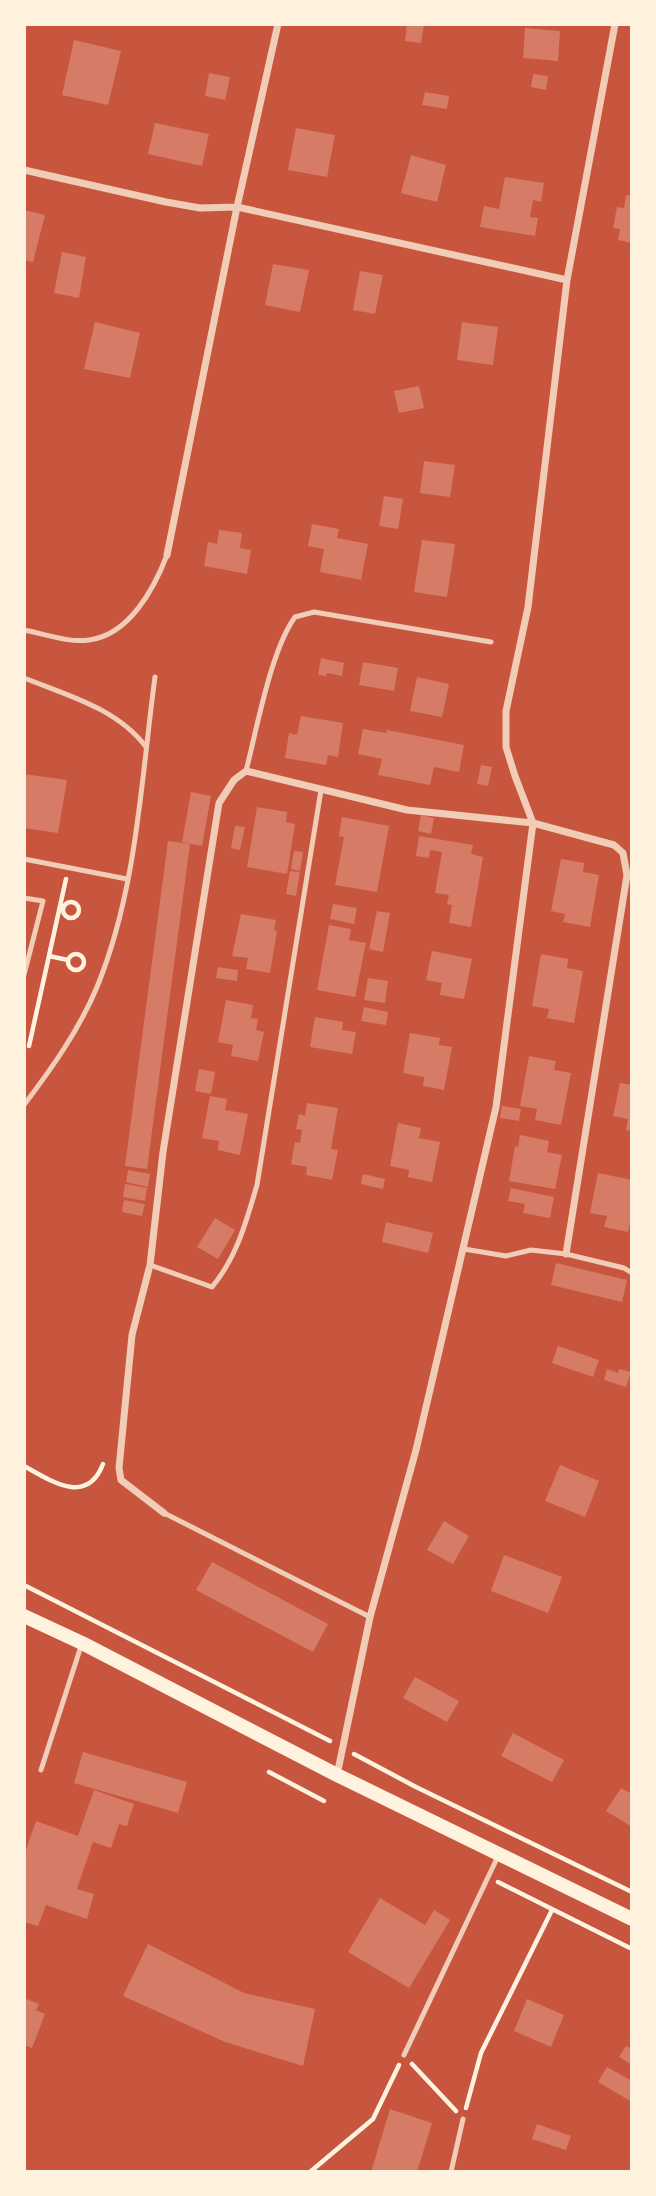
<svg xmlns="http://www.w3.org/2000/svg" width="656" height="2196" viewBox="0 0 656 2196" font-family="Overpass,sans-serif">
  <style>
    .building { fill: #d67c66 }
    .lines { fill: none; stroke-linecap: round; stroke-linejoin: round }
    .path { stroke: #fff3e0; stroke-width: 4.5 }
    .service { stroke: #f1ccb7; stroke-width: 5 }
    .minor { stroke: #f1ccb7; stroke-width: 7 }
    .secondary { stroke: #fff3e0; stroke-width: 14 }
  </style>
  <rect width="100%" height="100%" fill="#c8553d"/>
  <path class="building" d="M 407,24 L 424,24 L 421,43 L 405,41 Z
    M 525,28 L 560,31 L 558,61 L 523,58 Z
    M 74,40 L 121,51 L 108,105 L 62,95 Z
    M 209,73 L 230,77 L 225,100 L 205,96 Z
    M 533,74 L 548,76 L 546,90 L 531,87 Z
    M 425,92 L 449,96 L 447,109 L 422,105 Z
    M 155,123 L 209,134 L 202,166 L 148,154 Z
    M 296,128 L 335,135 L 327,177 L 288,170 Z
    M 411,155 L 446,165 L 437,202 L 401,193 Z
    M 505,177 L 544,183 L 541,202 L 533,200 L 530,217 L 538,218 L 535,236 L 480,227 L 484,206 L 499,209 Z
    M 626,195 L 632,196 L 632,243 L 618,240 L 620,229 L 613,228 L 617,207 L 624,208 Z
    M 24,210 L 45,215 L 33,262 L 24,260 Z
    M 62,252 L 86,257 L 79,298 L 54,293 Z
    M 273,264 L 309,270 L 300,312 L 265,305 Z
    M 360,271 L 383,275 L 375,314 L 353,310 Z
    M 95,322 L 140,333 L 130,378 L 84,369 Z
    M 462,322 L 498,327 L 493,365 L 457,360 Z
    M 419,386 L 424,408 L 399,413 L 394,391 Z
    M 424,461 L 455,465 L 450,497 L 420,493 Z
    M 384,496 L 403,499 L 398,529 L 379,526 Z
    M 312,524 L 339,529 L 337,538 L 368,544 L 361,580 L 320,572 L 324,549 L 308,546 Z
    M 219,530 L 242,533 L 240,548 L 251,550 L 247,574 L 204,566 L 208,542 L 217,544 Z
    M 422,540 L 455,544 L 447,597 L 414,592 Z
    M 321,658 L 344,663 L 342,676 L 327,673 L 326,676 L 318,675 Z
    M 363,662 L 398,668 L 394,691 L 359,685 Z
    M 417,677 L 449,684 L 442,717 L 410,711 Z
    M 301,716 L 343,723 L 338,757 L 328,755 L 326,765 L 285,758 L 289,733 L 297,735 Z
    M 363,729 L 387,733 L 387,730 L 464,745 L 459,772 L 434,767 L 430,785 L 378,775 L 382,759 L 358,754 Z
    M 481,765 L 492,767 L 488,786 L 477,784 Z
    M 24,774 L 67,780 L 58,833 L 24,828 Z
    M 191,792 L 211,796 L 202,846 L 182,842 Z
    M 257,807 L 287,812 L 286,822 L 295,824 L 287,874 L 247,867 Z
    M 421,815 L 434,818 L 431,834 L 418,831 Z
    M 342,817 L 389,826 L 377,892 L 335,885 L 344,837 L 339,836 Z
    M 235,826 L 245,827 L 240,850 L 231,848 Z
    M 419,836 L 473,845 L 471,854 L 483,857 L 471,927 L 449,923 L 452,905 L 447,904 L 449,895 L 435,893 L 442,852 L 430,850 L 429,858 L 416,856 Z
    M 168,841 L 190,844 L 147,1169 L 125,1166 Z
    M 294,851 L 303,852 L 300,871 L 291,869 Z
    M 561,859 L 584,863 L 583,872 L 599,875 L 590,927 L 563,922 L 565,914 L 551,911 Z
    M 290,871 L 300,872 L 296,896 L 286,894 Z
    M 333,904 L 357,908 L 354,924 L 330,919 Z
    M 377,911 L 390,913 L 383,952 L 369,949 Z
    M 241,914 L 276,920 L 274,930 L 277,931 L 270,973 L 246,969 L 248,958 L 232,956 Z
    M 329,925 L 351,929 L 349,940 L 366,943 L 355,997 L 317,990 Z
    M 432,951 L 472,959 L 464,999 L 440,995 L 442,983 L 426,980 Z
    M 541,954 L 568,959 L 567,968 L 583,971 L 574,1023 L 547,1018 L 549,1009 L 532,1006 Z
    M 218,967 L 238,970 L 237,981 L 216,978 Z
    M 368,978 L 388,981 L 385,1003 L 364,1000 Z
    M 226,1000 L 253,1005 L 251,1018 L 258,1019 L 256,1030 L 264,1032 L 258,1061 L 231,1056 L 233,1045 L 218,1042 Z
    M 364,1007 L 388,1012 L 386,1025 L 361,1021 Z
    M 315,1017 L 343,1022 L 342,1030 L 356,1032 L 352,1054 L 310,1047 Z
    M 410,1033 L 440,1038 L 439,1045 L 452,1047 L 444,1090 L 423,1086 L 424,1077 L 403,1073 Z
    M 529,1056 L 556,1061 L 554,1070 L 571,1073 L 561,1125 L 535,1120 L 537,1109 L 520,1106 Z
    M 199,1069 L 215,1072 L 211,1094 L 195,1091 Z
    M 620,1083 L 632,1085 L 632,1131 L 626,1130 L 628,1119 L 613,1116 Z
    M 210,1096 L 227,1099 L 225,1110 L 248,1114 L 240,1155 L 218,1150 L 219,1141 L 202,1138 Z
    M 307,1103 L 338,1108 L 331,1149 L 338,1150 L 332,1180 L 306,1175 L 307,1167 L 291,1164 L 295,1142 L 300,1143 L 302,1130 L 296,1129 L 299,1114 L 305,1116 Z
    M 502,1106 L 521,1109 L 519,1121 L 500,1118 Z
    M 398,1123 L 421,1128 L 419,1138 L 440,1142 L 432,1182 L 408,1177 L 409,1170 L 390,1166 Z
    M 520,1135 L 549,1141 L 547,1152 L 562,1155 L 555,1189 L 509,1181 L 515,1146 L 518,1147 Z
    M 128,1170 L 150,1174 L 148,1187 L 126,1182 Z
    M 598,1173 L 632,1180 L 632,1214 L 628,1232 L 604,1227 L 607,1216 L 590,1213 Z
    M 363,1174 L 385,1179 L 383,1189 L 361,1184 Z
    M 125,1184 L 147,1188 L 145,1201 L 123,1197 Z
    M 511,1188 L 554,1197 L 550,1218 L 523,1213 L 525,1204 L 508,1201 Z
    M 124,1200 L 145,1204 L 142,1216 L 122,1212 Z
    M 215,1218 L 235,1230 L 218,1259 L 197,1247 Z
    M 386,1222 L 433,1233 L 428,1253 L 382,1242 Z
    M 556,1263 L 627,1280 L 622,1302 L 551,1285 Z
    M 558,1346 L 599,1360 L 593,1377 L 552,1363 Z
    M 607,1369 L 618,1373 L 619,1369 L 631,1372 L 626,1387 L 604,1380 Z
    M 560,1465 L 599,1481 L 585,1517 L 545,1501 Z
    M 444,1521 L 469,1536 L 453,1564 L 427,1550 Z
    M 504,1555 L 562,1577 L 548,1613 L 491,1591 Z
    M 212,1562 L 328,1624 L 313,1652 L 196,1590 Z
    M 415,1677 L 459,1701 L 447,1722 L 403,1698 Z
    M 513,1733 L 564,1760 L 552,1782 L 501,1756 Z
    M 83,1752 L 187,1782 L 178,1813 L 74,1783 Z
    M 621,1788 L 632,1794 L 632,1827 L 606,1811 Z
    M 94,1790 L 134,1804 L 127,1826 L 119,1824 L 111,1848 L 93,1842 L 77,1889 L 94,1894 L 87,1919 L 46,1905 L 38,1926 L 24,1922 L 24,1856 L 36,1821 L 78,1836 Z
    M 380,1898 L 425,1925 L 434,1910 L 450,1920 L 409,1988 L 348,1952 Z
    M 148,1944 L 244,1993 L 315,2009 L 303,2066 L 225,2042 L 123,1996 Z
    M 24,1998 L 39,2004 L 36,2010 L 45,2014 L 32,2048 L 24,2045 Z
    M 527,1999 L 564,2015 L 551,2047 L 514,2031 Z
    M 626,2046 L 632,2049 L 632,2065 L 619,2057 Z
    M 607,2067 L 632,2081 L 632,2102 L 598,2082 Z
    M 390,2109 L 432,2123 L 417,2172 L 371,2172 Z
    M 537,2124 L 571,2136 L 566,2150 L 532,2139 Z"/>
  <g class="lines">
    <path class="path" d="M63 910a8 8 0 1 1 16 0a8 8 0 1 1-16 0Z
      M68 962a8 8 0 1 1 16 0a8 8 0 1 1-16 0Z
      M 49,956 L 68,960
      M 29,1046 L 66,879
      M 24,1466 C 51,1481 87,1506 103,1464
      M 24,1585 L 330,1741
      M 354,1754 L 416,1787 L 632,1892
      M 269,1772 L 324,1801
      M 498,1882 L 632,1949
      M 412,2064 L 456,2111
      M 466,2108 L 481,2053 L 552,1910
      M 310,2172 L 373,2119 L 399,2065"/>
    <path class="service" d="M 24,630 C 45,634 68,643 89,640 C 129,635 154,589 167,555
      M 24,678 C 67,695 118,709 146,747
      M 246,771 C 257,728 271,650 295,617 L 314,612 L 491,642
      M 24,859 L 127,879
      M 24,898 L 43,901 L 24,975
      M 24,1105 C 52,1068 79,1030 97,987 C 137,890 141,780 155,677
      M 464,1249 L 506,1256 L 531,1250 L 566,1254 L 624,1268 L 632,1273
      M 150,1265 L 212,1287 C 237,1257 246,1222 257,1185 L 321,790
      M 164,1513 L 370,1617
      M 41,1770 L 82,1643
      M 404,2055 L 499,1854
      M 451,2172 L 463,2119"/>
    <path class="minor" d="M 24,170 L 166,202 L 200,208 L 237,207 L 567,280
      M 167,555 L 237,207 L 278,24
      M 164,1513 L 121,1480 L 119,1468 L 132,1335 L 150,1265 L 163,1152 L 219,803 L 234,780 L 246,771 L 407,810 L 533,823 L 614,845 L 623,853 L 627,875 L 566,1254
      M 337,1775 L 370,1617 L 416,1450 L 496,1107 L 533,823 L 515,776 L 506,747 L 506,711 L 528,607 L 567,280 L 615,24"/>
    <path class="secondary" d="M 24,1616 L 82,1643 L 337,1775 L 632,1919"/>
  </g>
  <rect width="656" height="2196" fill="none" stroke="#fff3e0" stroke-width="52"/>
</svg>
